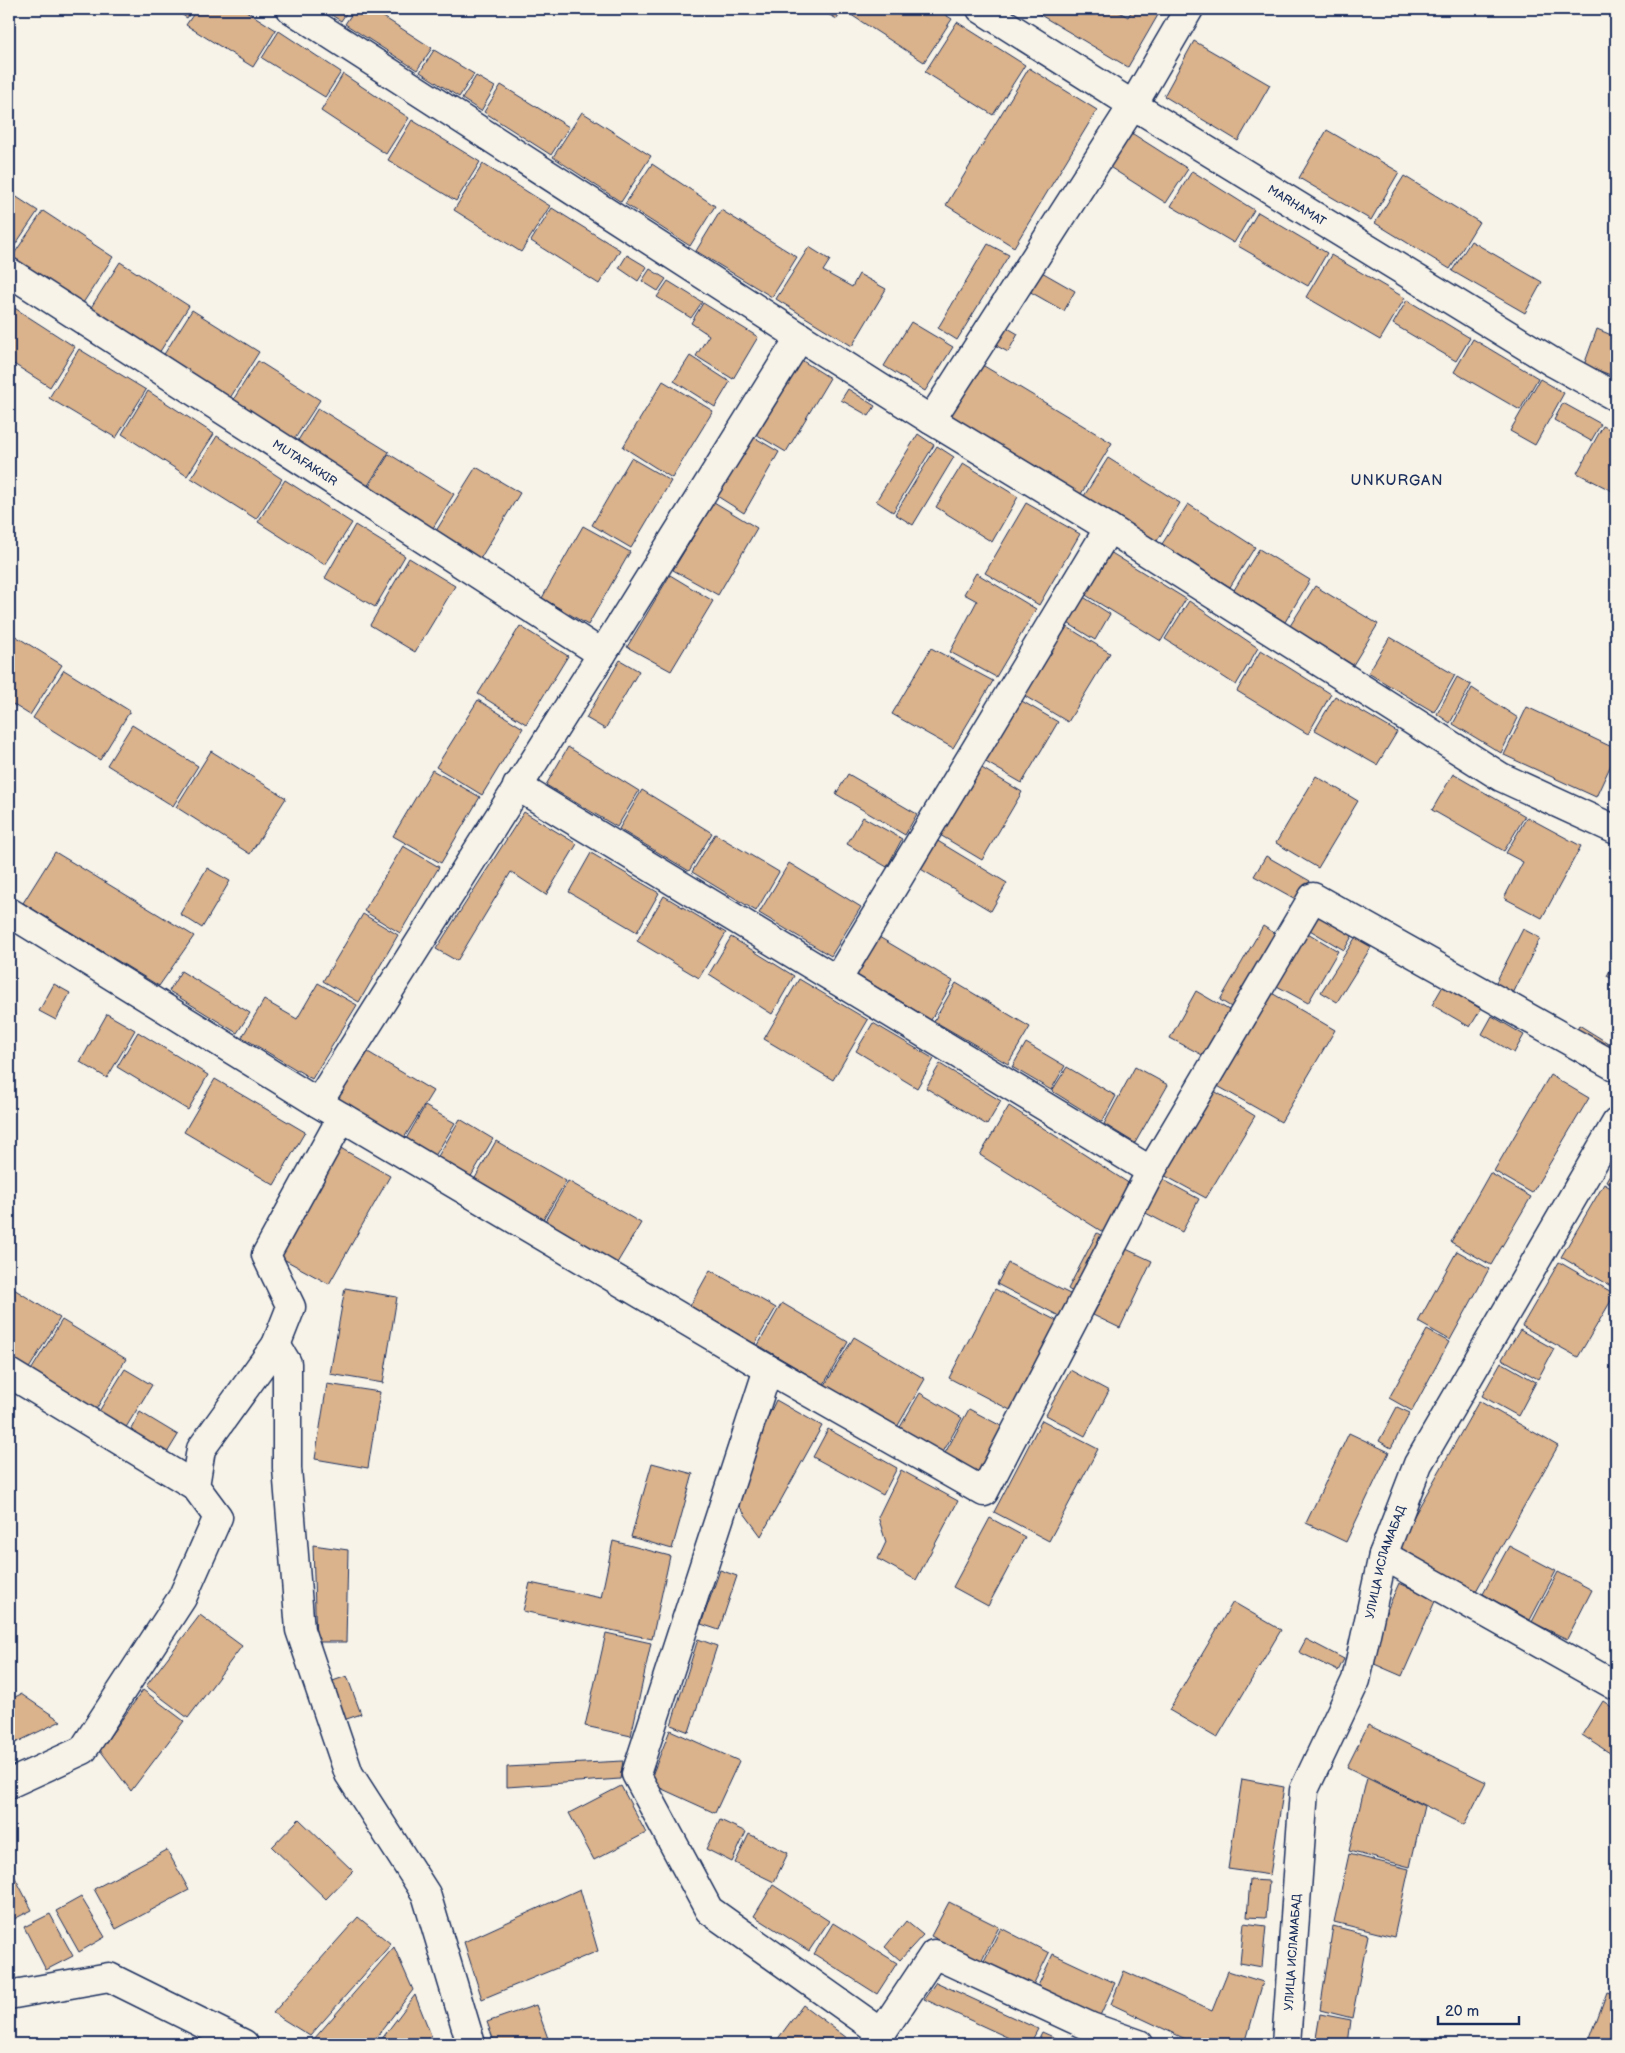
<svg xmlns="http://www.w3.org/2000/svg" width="1625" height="2053" viewBox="0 0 1625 2053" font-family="'Balsamiq Sans',sans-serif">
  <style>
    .building { fill: #dab28b; stroke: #1b2f5e }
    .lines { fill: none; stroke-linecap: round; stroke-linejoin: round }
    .street-casing { stroke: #1b2f5e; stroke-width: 31 }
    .secondary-casing { stroke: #1b2f5e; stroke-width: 31 }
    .street { stroke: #f7f3e8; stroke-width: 28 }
    .secondary { stroke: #f7f3e8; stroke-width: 28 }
    .labels { text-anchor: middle; stroke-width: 5; stroke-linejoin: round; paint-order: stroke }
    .street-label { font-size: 12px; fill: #1b2f5e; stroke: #f7f3e8 }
    .quarter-label { font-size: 15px; letter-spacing: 1px; fill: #1b2f5e; stroke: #f7f3e8 }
  </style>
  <rect width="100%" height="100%" fill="#f7f3e8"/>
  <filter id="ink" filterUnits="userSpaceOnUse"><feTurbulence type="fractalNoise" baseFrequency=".02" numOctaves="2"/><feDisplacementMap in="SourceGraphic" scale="10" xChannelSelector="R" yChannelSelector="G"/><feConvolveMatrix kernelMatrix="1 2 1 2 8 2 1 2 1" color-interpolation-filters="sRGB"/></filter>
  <g filter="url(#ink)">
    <path class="building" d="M 9,9 L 15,9 L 9,19 Z
      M 173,9 L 193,9 L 187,18 Z
      M 197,9 L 243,9 L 276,30 L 253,67 L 186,25 Z
      M 322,9 L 349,9 L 341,21 Z
      M 355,9 L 371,9 L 432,48 L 417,70 L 345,24 Z
      M 818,9 L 843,9 L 837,19 Z
      M 846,9 L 936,9 L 952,19 L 924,62 L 845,11 Z
      M 1039,9 L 1114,9 L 1128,17 L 1133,9 L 1146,9 L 1158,15 L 1128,67 L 1037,13 Z
      M 1561,9 L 1577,9 L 1574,15 Z
      M 957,22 L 1025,65 L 993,115 L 925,72 Z
      M 279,31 L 341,72 L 325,97 L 262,58 Z
      M 1194,41 L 1270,85 L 1238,141 L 1164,96 Z
      M 434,50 L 474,74 L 459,97 L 420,72 Z
      M 1029,68 L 1097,110 L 1014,247 L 946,205 Z
      M 343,74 L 409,118 L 386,154 L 321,111 Z
      M 476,76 L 495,87 L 481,111 L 462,99 Z
      M 501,85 L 569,127 L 551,155 L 484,112 Z
      M 582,112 L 651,156 L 621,202 L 553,157 Z
      M 412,120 L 480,162 L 456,201 L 388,160 Z
      M 1327,130 L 1399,172 L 1371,220 L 1299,178 Z
      M 1130,132 L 1188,169 L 1166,203 L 1108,166 Z
      M 483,164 L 550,206 L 521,252 L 454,210 Z
      M 652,164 L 715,206 L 690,246 L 625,204 Z
      M 1192,171 L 1254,210 L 1234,243 L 1171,206 Z
      M 1404,176 L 1479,222 L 1450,269 L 1375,223 Z
      M 9,192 L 38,211 L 9,254 Z
      M 552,208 L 620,250 L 599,284 L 531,241 Z
      M 721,210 L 797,257 L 772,297 L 696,251 Z
      M 43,211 L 113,257 L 83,303 L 12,257 Z
      M 1258,212 L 1327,253 L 1308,286 L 1238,246 Z
      M 1471,241 L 1542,282 L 1525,313 L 1452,271 Z
      M 988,244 L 1009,255 L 957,340 L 938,328 Z
      M 809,247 L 830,260 L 823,271 L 852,287 L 859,274 L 886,289 L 852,346 L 776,299 Z
      M 627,255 L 647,267 L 638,281 L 619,268 Z
      M 1331,255 L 1405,298 L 1380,340 L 1306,297 Z
      M 120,262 L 189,306 L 159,353 L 90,309 Z
      M 650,269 L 666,279 L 658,291 L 642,281 Z
      M 1040,271 L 1075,291 L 1064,311 L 1027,290 Z
      M 668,281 L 702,302 L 691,318 L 657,297 Z
      M 1407,300 L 1470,338 L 1456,361 L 1393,324 Z
      M 703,303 L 758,337 L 733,379 L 696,356 L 709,335 L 691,323 Z
      M 13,307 L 75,347 L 50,387 L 9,361 L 9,314 Z
      M 192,310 L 259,352 L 230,398 L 163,356 Z
      M 911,322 L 953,347 L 925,391 L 884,366 Z
      M 1006,327 L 1018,334 L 1008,352 L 995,345 Z
      M 1597,329 L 1616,337 L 1616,377 L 1584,365 Z
      M 1473,339 L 1538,378 L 1520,410 L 1454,372 Z
      M 79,349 L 146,390 L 116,438 L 49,398 Z
      M 690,356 L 730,382 L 715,407 L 674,381 Z
      M 798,358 L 830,378 L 786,452 L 754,433 Z
      M 258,361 L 320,400 L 294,440 L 233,400 Z
      M 979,363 L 1112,443 L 1081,494 L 947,413 Z
      M 1540,379 L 1564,393 L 1535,445 L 1510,431 Z
      M 663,381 L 713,411 L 672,478 L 623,447 Z
      M 848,389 L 875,406 L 869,416 L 841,400 Z
      M 148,391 L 214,434 L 187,476 L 122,434 Z
      M 1563,403 L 1601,424 L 1591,441 L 1554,420 Z
      M 318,408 L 389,452 L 367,487 L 297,442 Z
      M 1603,426 L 1616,432 L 1616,493 L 1577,473 Z
      M 918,434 L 934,445 L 893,512 L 876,501 Z
      M 217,436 L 282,479 L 256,519 L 191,478 Z
      M 752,436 L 779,452 L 744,513 L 717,496 Z
      M 937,446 L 954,457 L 913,525 L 895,514 Z
      M 389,454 L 454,494 L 433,528 L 368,488 Z
      M 631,458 L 671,481 L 631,548 L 592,525 Z
      M 1108,458 L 1180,503 L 1157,541 L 1084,496 Z
      M 963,463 L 1018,497 L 992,542 L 936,507 Z
      M 476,467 L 520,493 L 480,559 L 436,531 Z
      M 285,480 L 352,523 L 325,565 L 258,522 Z
      M 714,502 L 757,528 L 718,595 L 673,570 Z
      M 1026,503 L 1080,534 L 1039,605 L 985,573 Z
      M 1188,504 L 1255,547 L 1230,587 L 1162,544 Z
      M 355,525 L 405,556 L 375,607 L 325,578 Z
      M 583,526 L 630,552 L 588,625 L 542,598 Z
      M 1259,549 L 1310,580 L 1285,622 L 1234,590 Z
      M 1110,552 L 1186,599 L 1161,641 L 1084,594 Z
      M 409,558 L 455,586 L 415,652 L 370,625 Z
      M 976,573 L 1036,609 L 996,677 L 950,652 L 977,601 L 964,594 Z
      M 670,575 L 713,601 L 671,671 L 627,647 Z
      M 1315,586 L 1378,624 L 1353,665 L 1290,626 Z
      M 1082,596 L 1110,614 L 1095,640 L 1066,622 Z
      M 1189,601 L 1258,648 L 1236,685 L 1165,639 Z
      M 1064,625 L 1110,653 L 1068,722 L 1023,695 Z
      M 520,626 L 568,656 L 526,724 L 478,694 Z
      M 9,632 L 62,665 L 30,715 L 9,702 Z
      M 1390,637 L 1455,675 L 1434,712 L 1368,673 Z
      M 931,648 L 993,681 L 953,748 L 892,714 Z
      M 1261,650 L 1331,694 L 1308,734 L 1237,691 Z
      M 620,660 L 639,671 L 605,729 L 586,718 Z
      M 64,670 L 130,711 L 100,760 L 33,718 Z
      M 1457,677 L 1471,685 L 1450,723 L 1437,714 Z
      M 1472,688 L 1518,718 L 1501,753 L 1453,724 Z
      M 1335,696 L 1397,732 L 1377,765 L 1315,730 Z
      M 478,700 L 523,728 L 482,795 L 436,767 Z
      M 1020,700 L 1058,722 L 1022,783 L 984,761 Z
      M 1527,707 L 1616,749 L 1616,754 L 1596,797 L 1504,755 Z
      M 132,725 L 198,766 L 173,806 L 107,765 Z
      M 568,747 L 639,791 L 617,827 L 546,785 Z
      M 211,751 L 286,798 L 250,854 L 176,807 Z
      M 980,767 L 1022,792 L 982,860 L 940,835 Z
      M 432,770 L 480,797 L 441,863 L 393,836 Z
      M 848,774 L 917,814 L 905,835 L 836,794 Z
      M 1453,774 L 1525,816 L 1504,851 L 1432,810 Z
      M 1316,776 L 1358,801 L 1318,868 L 1276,843 Z
      M 642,790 L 712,833 L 689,871 L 619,829 Z
      M 524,812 L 577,844 L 546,895 L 511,872 L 457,961 L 436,949 Z
      M 863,817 L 902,839 L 887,867 L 847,844 Z
      M 1527,817 L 1581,846 L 1542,918 L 1504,898 L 1523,862 L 1506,853 Z
      M 715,834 L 779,872 L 756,911 L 692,872 Z
      M 936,840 L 1007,883 L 991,911 L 919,868 Z
      M 403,846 L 439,867 L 400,933 L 364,911 Z
      M 55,852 L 194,936 L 159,986 L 23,903 Z
      M 591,853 L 659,893 L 637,932 L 569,892 Z
      M 1266,856 L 1310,881 L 1299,901 L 1254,876 Z
      M 789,863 L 861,907 L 831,956 L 759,913 Z
      M 207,868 L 230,881 L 202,928 L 180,914 Z
      M 664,896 L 726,933 L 699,978 L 637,941 Z
      M 1318,912 L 1354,933 L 1344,950 L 1308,929 Z
      M 363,914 L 398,935 L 359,1002 L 323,981 Z
      M 1263,926 L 1279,936 L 1236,1010 L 1220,1000 Z
      M 1523,929 L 1540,938 L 1507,1006 L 1489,996 Z
      M 1306,932 L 1338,951 L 1308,1003 L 1275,985 Z
      M 1357,935 L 1373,944 L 1337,1002 L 1321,992 Z
      M 731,937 L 794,976 L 772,1014 L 709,974 Z
      M 879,937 L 953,981 L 931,1020 L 857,975 Z
      M 1616,959 L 1616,981 L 1607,976 Z
      M 181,971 L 250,1013 L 237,1033 L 169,991 Z
      M 799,979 L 868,1020 L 833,1080 L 764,1039 Z
      M 318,983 L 357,1005 L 312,1079 L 242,1037 L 264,1000 L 297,1019 Z
      M 956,983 L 1030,1027 L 1008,1064 L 934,1021 Z
      M 54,984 L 70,993 L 56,1020 L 39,1011 Z
      M 1443,986 L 1481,1009 L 1470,1027 L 1432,1005 Z
      M 1196,991 L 1234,1013 L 1208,1058 L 1170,1038 Z
      M 1270,992 L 1335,1030 L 1281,1122 L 1214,1084 Z
      M 107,1014 L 135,1030 L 107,1078 L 80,1062 Z
      M 1492,1016 L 1524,1035 L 1514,1053 L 1482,1034 Z
      M 873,1023 L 934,1059 L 917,1088 L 856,1051 Z
      M 1579,1025 L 1616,1048 L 1616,1060 L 1568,1044 Z
      M 138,1032 L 208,1075 L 188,1110 L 117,1067 Z
      M 1026,1043 L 1065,1066 L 1051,1090 L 1012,1067 Z
      M 368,1052 L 433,1091 L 404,1138 L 337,1100 Z
      M 940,1064 L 1001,1101 L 987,1125 L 926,1088 Z
      M 1067,1067 L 1116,1096 L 1102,1122 L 1052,1091 Z
      M 1135,1067 L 1168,1085 L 1135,1143 L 1104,1124 Z
      M 1550,1075 L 1589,1098 L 1532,1193 L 1494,1171 Z
      M 215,1079 L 305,1132 L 274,1185 L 184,1132 Z
      M 1211,1089 L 1255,1116 L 1206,1198 L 1160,1173 Z
      M 425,1106 L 455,1123 L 435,1156 L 406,1139 Z
      M 1009,1106 L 1130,1184 L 1106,1234 L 980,1155 Z
      M 460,1119 L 493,1139 L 470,1178 L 437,1158 Z
      M 496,1141 L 566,1181 L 543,1220 L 474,1180 Z
      M 337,1146 L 390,1176 L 329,1284 L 276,1255 Z
      M 1616,1163 L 1616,1186 L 1606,1181 Z
      M 1490,1173 L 1531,1197 L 1491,1265 L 1451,1242 Z
      M 1158,1177 L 1199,1199 L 1182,1232 L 1140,1210 Z
      M 568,1181 L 641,1223 L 617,1263 L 545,1221 Z
      M 1604,1184 L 1616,1191 L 1616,1289 L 1561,1257 Z
      M 1097,1233 L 1104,1237 L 1076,1294 L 1068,1289 Z
      M 1126,1249 L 1152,1261 L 1120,1328 L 1093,1315 Z
      M 1457,1251 L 1489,1269 L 1450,1340 L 1418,1322 Z
      M 1559,1262 L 1615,1294 L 1578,1357 L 1522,1326 Z
      M 1008,1263 L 1074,1296 L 1063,1318 L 997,1284 Z
      M 710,1270 L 776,1308 L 755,1344 L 690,1306 Z
      M 9,1286 L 60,1318 L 28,1370 L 9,1359 Z
      M 345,1288 L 397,1297 L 383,1383 L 330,1374 Z
      M 995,1289 L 1061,1323 L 1014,1412 L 949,1378 Z
      M 782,1303 L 848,1342 L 824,1384 L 758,1345 Z
      M 62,1320 L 126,1359 L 95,1411 L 30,1372 Z
      M 1427,1330 L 1449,1342 L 1412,1411 L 1389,1398 Z
      M 1520,1330 L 1554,1349 L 1538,1379 L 1502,1359 Z
      M 854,1337 L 925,1379 L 897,1427 L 825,1385 Z
      M 1501,1362 L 1536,1382 L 1518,1416 L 1482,1396 Z
      M 125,1369 L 152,1385 L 125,1429 L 98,1413 Z
      M 1070,1370 L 1109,1391 L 1085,1436 L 1046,1415 Z
      M 327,1384 L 380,1392 L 368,1468 L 315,1459 Z
      M 920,1393 L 962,1418 L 942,1454 L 899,1429 Z
      M 776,1400 L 822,1426 L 761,1536 L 736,1502 L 740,1477 Z
      M 1479,1401 L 1558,1446 L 1476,1591 L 1397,1546 Z
      M 1397,1407 L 1410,1413 L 1391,1448 L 1379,1441 Z
      M 969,1409 L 1005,1428 L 980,1476 L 944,1455 Z
      M 140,1412 L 178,1435 L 167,1453 L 130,1431 Z
      M 1042,1420 L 1098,1449 L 1049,1541 L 994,1512 Z
      M 828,1429 L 897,1468 L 883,1495 L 813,1457 Z
      M 1349,1433 L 1389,1452 L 1346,1542 L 1306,1523 Z
      M 652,1463 L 693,1474 L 672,1549 L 631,1537 Z
      M 901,1470 L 958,1501 L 916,1580 L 878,1559 L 886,1542 L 878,1517 Z
      M 990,1518 L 1025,1537 L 988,1606 L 953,1587 Z
      M 613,1541 L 670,1556 L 652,1639 L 523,1611 L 530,1583 L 601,1598 Z
      M 313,1545 L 348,1550 L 346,1642 L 316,1642 Z
      M 1509,1546 L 1556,1571 L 1530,1620 L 1483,1594 Z
      M 720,1570 L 737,1576 L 719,1630 L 701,1624 Z
      M 1558,1572 L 1592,1590 L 1567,1639 L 1532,1622 Z
      M 1399,1583 L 1436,1599 L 1402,1676 L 1365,1660 Z
      M 1233,1602 L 1281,1630 L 1217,1738 L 1169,1710 Z
      M 200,1615 L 242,1646 L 188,1718 L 146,1686 Z
      M 606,1633 L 651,1643 L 631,1736 L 585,1726 Z
      M 698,1639 L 717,1646 L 689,1732 L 671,1725 Z
      M 1306,1639 L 1344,1659 L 1338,1671 L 1299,1652 Z
      M 347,1676 L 361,1714 L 341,1721 L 327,1683 Z
      M 143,1690 L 184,1721 L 131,1791 L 100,1750 Z
      M 21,1694 L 61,1721 L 9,1746 L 9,1700 Z
      M 1603,1701 L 1616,1710 L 1616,1757 L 1582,1735 Z
      M 1368,1725 L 1486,1782 L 1464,1825 L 1347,1767 Z
      M 670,1730 L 739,1761 L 715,1813 L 649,1783 Z
      M 623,1761 L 620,1779 L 507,1787 L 507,1767 Z
      M 1367,1778 L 1424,1806 L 1410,1867 L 1349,1851 Z
      M 1242,1779 L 1284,1787 L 1270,1875 L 1228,1869 Z
      M 621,1786 L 646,1833 L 594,1860 L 569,1813 Z
      M 299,1819 L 353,1871 L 326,1899 L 272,1847 Z
      M 720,1820 L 746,1832 L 732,1862 L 706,1849 Z
      M 749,1834 L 788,1853 L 774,1882 L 735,1863 Z
      M 167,1850 L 189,1890 L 116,1929 L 94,1889 Z
      M 1349,1854 L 1409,1869 L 1394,1937 L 1334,1922 Z
      M 9,1866 L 32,1910 L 10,1921 L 9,1919 Z
      M 1250,1880 L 1269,1881 L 1266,1918 L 1247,1917 Z
      M 773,1885 L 829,1921 L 809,1951 L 754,1916 Z
      M 580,1889 L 598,1951 L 482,1999 L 464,1942 Z
      M 81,1897 L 105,1937 L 79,1952 L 56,1911 Z
      M 949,1902 L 999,1927 L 981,1962 L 931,1936 Z
      M 50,1914 L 73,1956 L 46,1970 L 24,1927 Z
      M 358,1917 L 391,1944 L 310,2036 L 273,2013 Z
      M 906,1921 L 923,1935 L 900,1960 L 885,1947 Z
      M 833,1923 L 897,1963 L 877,1994 L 814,1954 Z
      M 1244,1923 L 1266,1926 L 1262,1967 L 1240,1963 Z
      M 1333,1926 L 1368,1935 L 1352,2018 L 1320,2010 Z
      M 1001,1928 L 1049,1953 L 1032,1987 L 983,1963 Z
      M 394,1947 L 413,1990 L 371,2044 L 322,2044 L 314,2039 Z
      M 1053,1954 L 1115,1983 L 1098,2020 L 1036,1990 Z
      M 1124,1971 L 1212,2011 L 1228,1971 L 1263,1982 L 1245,2044 L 1196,2044 L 1111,2004 Z
      M 936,1982 L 1038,2029 L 1030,2044 L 1022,2044 L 924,1999 Z
      M 1607,1992 L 1616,1995 L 1616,2044 L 1588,2044 Z
      M 415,1995 L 431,2035 L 425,2044 L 378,2044 Z
      M 536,2005 L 550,2044 L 495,2044 L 487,2022 Z
      M 803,2005 L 851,2041 L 848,2044 L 774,2044 Z
      M 1320,2014 L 1351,2020 L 1348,2044 L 1315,2044 Z
      M 1042,2032 L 1069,2044 L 1036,2044 Z"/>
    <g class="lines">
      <g class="street-casing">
        <g id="street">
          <path d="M 291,9 L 800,337 L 931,420 L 1109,528 L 1501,777 L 1616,830"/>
          <path id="s1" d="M 981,9 L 1133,105 L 1554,363 L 1616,397"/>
          <path id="s2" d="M 9,272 L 602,654"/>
          <path d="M 931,420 L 1133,105 L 1189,9"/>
          <path d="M 517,786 L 1151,1171"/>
          <path d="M 9,912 L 318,1103 L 768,1369 L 984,1492 L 1151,1171 L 1313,897 L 1616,1067"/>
          <path d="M 837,980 L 1109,528"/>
          <path d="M 318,1103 L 602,654 L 800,337"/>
          <path d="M 276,1345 L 287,1363 L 287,1468 L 300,1630 L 349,1774 L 426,1894 L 471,2044"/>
          <path d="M 768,1369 L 636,1774 L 709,1910 L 882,2033"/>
          <path d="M 9,1373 L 195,1486"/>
          <path d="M 1383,1555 L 1616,1686"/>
          <path d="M 9,1784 L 83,1750 L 182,1598 L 218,1517 L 195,1486 L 201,1449 L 276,1345 L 291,1307 L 266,1255 L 342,1117"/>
          <path d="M 9,1995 L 109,1977 L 244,2044"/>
          <path d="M 874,2044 L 934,1954 L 1091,2027 L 1139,2044"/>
        </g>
      </g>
      <g class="secondary-casing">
        <g id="secondary">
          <path id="s3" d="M 1286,2044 L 1304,1790 L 1356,1680 L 1383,1555 L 1418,1464 L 1616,1123"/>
        </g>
      </g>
      <use href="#street" class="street"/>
      <use href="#secondary" class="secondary"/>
    </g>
  </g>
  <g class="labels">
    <g class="street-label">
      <text dy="4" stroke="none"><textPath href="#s1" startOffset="372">MARHAMAT</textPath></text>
      <text dy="4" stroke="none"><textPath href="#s2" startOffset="352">MUTAFAKKIR</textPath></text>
      <text dy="4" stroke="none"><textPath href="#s3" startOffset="498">УЛИЦА ИСЛАМАБАД</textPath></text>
      <text dy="4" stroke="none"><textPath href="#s3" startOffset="92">УЛИЦА ИСЛАМАБАД</textPath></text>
    </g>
    <g class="quarter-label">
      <text x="1397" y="485">UNKURGAN</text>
    </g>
  </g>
  <rect width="1625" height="2053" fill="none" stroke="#f7f3e8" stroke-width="30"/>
  <rect x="15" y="15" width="1595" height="2023" fill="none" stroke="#1b2f5e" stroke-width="2" filter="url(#ink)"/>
  <path d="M1438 2016v8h81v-8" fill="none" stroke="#1b2f5e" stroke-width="2.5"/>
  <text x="1445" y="2016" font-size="15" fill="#1b2f5e" stroke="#f7f3e8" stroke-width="4" paint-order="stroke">20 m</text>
</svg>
